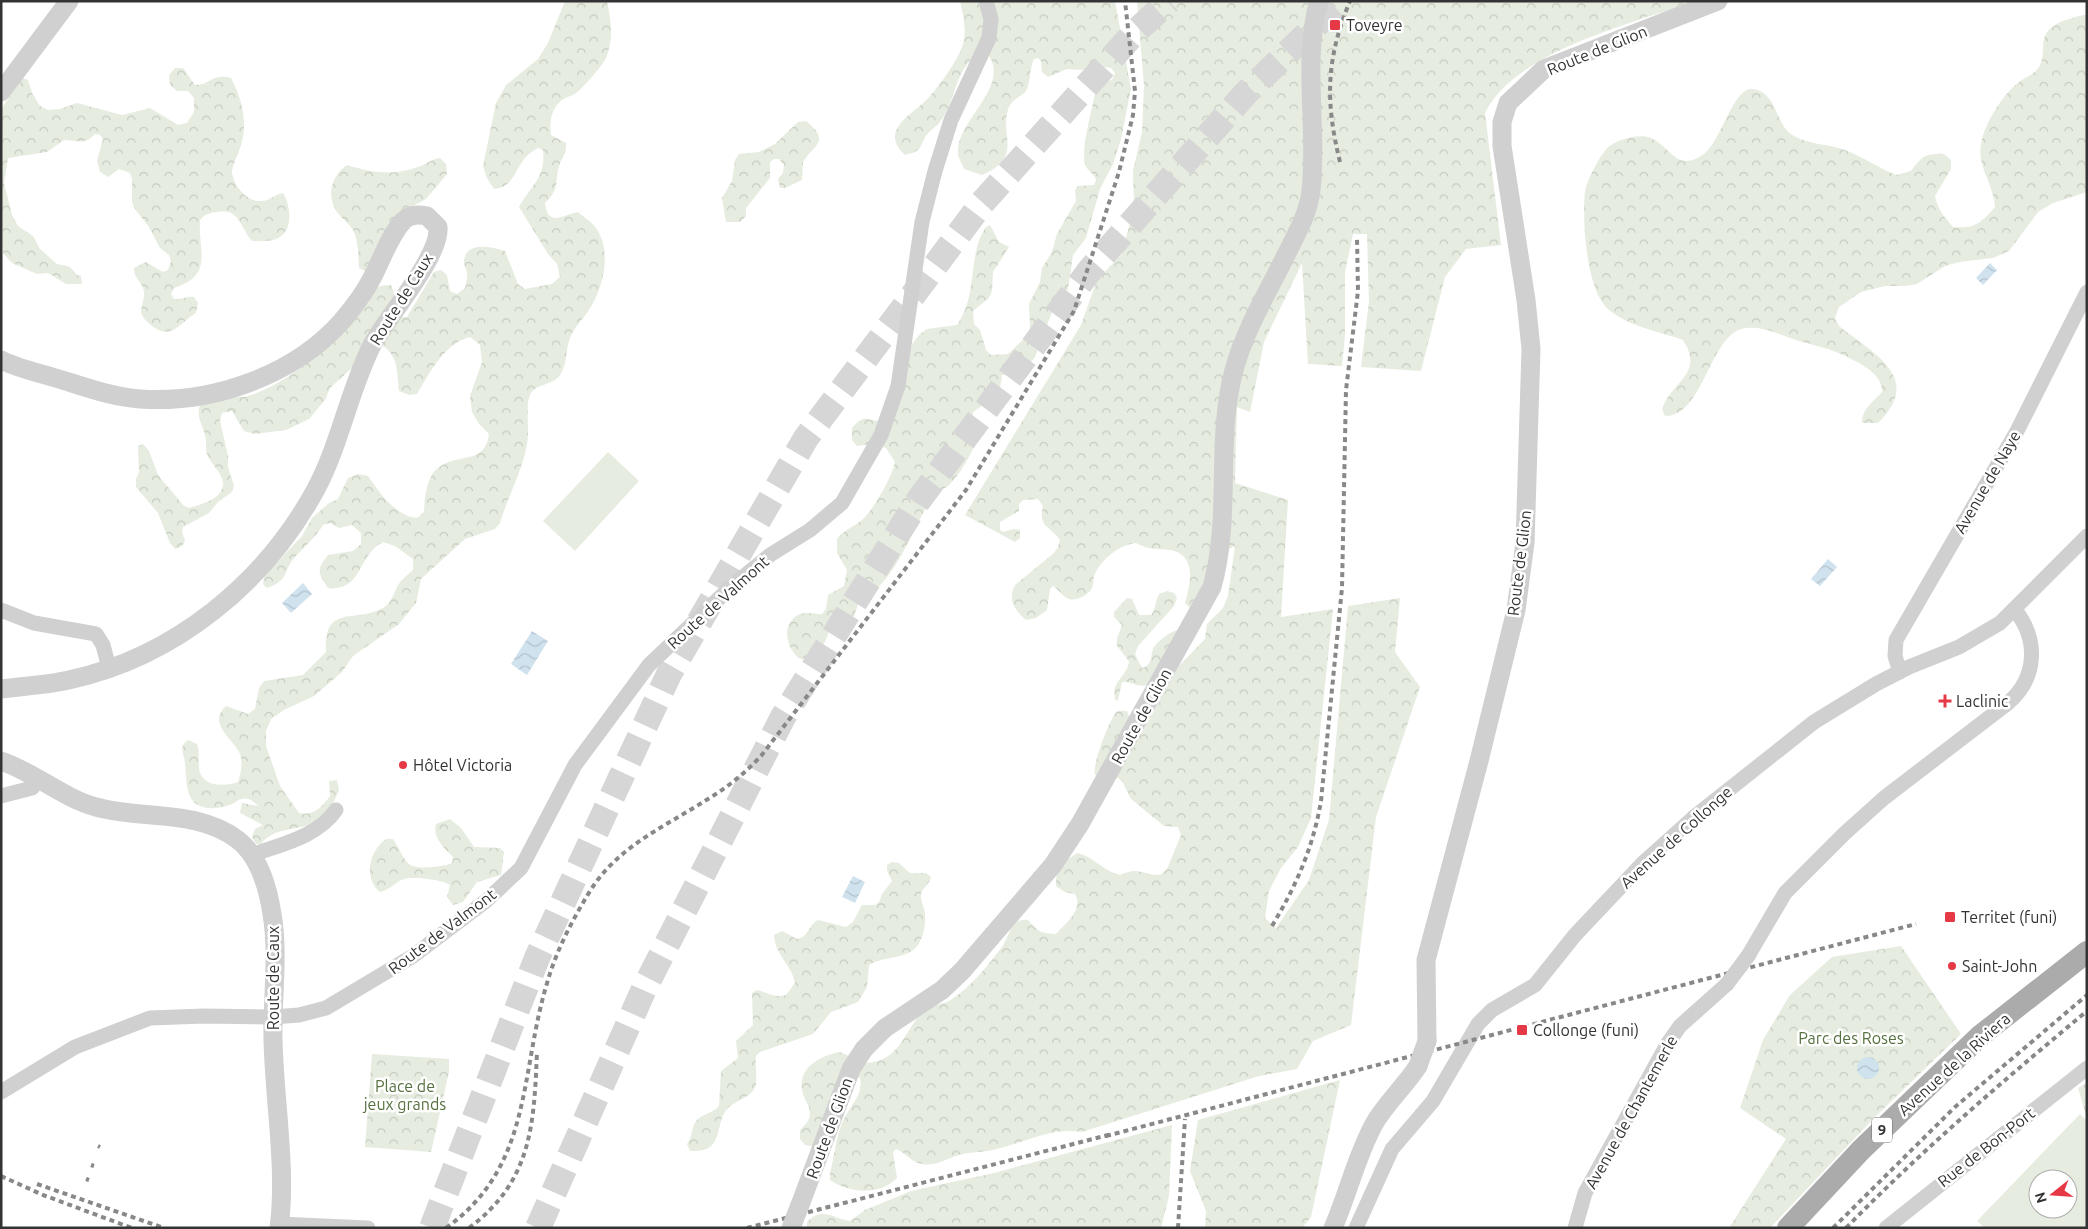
<svg xmlns="http://www.w3.org/2000/svg" width="2088" height="1229" viewBox="0 0 2088 1229" font-family="Ubuntu,sans-serif">
  <style>
    .grass { fill: #e6ecdf; fill-rule: evenodd }
    .forest { fill: url(#forest-crowns) }
    .water { fill: url(#water-waves) }
    .lines { fill: none; stroke-linecap: round; stroke-linejoin: round }
    .motorway-tunnel { stroke: #d6d6d6; stroke-width: 26; stroke-dasharray: 26 13; stroke-linecap: butt }
    .minor { stroke: #d0d0d0; stroke-width: 15 }
    .tertiary { stroke: #d0d0d0; stroke-width: 19 }
    .primary { stroke: #ababab; stroke-width: 22 }
    .rail { stroke: #888; stroke-width: 4; stroke-dasharray: 5 4; stroke-linecap: butt }
    .minor-bridge { stroke: #d0d0d0; stroke-width: 15 }
    .tertiary-bridge { stroke: #d0d0d0; stroke-width: 19 }
    .poi-dot { fill: #e63946; stroke: #fff; stroke-width: 2 }
    .labels { text-anchor: middle; stroke-width: 5; stroke-linejoin: round; paint-order: stroke }
    .shield { fill: #fff; stroke: #707070; stroke-width: 1 }
    .shield-label { font-size: 15px; font-weight: bold; fill: #333 }
    .poi-label { font-size: 16px; fill: #333; stroke: #fff; text-anchor: start }
    .street-label { font-size: 16px; fill: #333; stroke: #fff }
    .park-label { font-size: 16px; fill: #56703f; stroke: #fff }
  </style>
  <defs>
    <pattern id="forest-crowns" width="20" height="18" patternUnits="userSpaceOnUse" patternTransform="scale(1.25)"><rect width="20" height="18" fill="#e6ecdf"/><path d="M2 6a3 3 0 1 1 6 0M12 15a3 3 0 1 1 6 0" fill="none" stroke="#c6cbc0"/></pattern>
    <pattern id="water-waves" width="16" height="10" patternUnits="userSpaceOnUse" patternTransform="scale(1.25)"><rect width="16" height="10" fill="#cfe2ee"/><path d="M0 5q4-4 8 0t8 0" fill="none" stroke="#b2c2cd"/></pattern>
  </defs>
  <rect width="100%" height="100%" fill="#fff"/>
  <path class="grass" d="M 608,452 L 639,481 L 575,551 L 543,521 Z
    M 2080,1114 L 2087,1121 L 2087,1228 L 1985,1228 L 1977,1221 ZM 2038,1179 L 2068,1179 L 2068,1209 L 2038,1209 Z"/>
  <path class="forest" d="M 565,1 L 607,1 C 611,21 614,38 606,58 C 603,65 582,89 576,93 C 572,96 566,97 562,100 C 551,108 549,123 551,135 L 566,143 C 567,154 562,156 559,166 C 554,184 561,187 545,203 C 548,228 563,215 578,212 C 585,218 596,225 599,233 C 611,257 603,288 589,310 C 583,319 574,327 570,338 C 565,350 568,363 560,375 C 553,386 535,383 530,395 C 525,405 530,430 527,444 C 522,472 508,496 500,523 L 495,529 L 465,539 L 421,579 L 416,603 L 399,624 L 353,656 L 342,672 L 314,696 L 284,710 L 271,719 L 266,731 L 266,746 L 280,786 L 299,813 C 314,816 321,808 330,796 L 329,781 L 337,780 L 339,790 C 319,844 282,817 261,844 L 256,844 L 252,837 L 255,829 L 263,825 L 240,813 L 242,803 L 258,806 C 254,802 249,797 242,799 C 238,799 235,803 232,804 C 218,810 195,812 189,794 C 186,785 186,773 185,763 C 184,753 178,747 188,740 L 197,744 C 200,752 198,760 199,768 C 201,787 224,787 238,782 C 241,774 243,763 240,754 C 235,740 206,724 226,706 L 248,714 L 255,709 L 259,688 L 264,681 L 303,675 L 326,652 C 324,604 352,623 381,609 C 391,604 393,596 397,587 C 400,581 407,575 413,570 L 413,559 L 395,546 L 383,542 C 356,556 364,591 328,588 C 318,573 316,570 328,555 L 353,551 L 361,544 L 361,533 L 352,525 L 339,528 L 330,523 L 323,525 C 315,538 305,546 295,557 C 283,570 290,580 267,588 L 263,584 L 264,576 L 302,536 L 312,518 L 329,503 L 338,499 L 348,478 L 358,474 L 368,476 C 379,492 395,516 417,518 L 424,512 C 425,498 426,477 438,468 C 458,452 485,466 489,434 L 479,424 L 472,412 L 470,396 L 482,362 L 480,345 L 470,337 C 445,343 430,372 417,394 L 409,395 L 399,391 C 397,373 399,357 383,346 L 365,348 L 352,368 L 330,388 L 325,400 L 309,419 L 286,430 L 255,434 L 244,431 L 232,411 L 222,413 L 220,421 L 228,456 L 228,467 L 234,486 L 232,492 L 218,502 L 209,513 L 183,527 L 182,532 L 185,541 L 182,546 L 175,549 L 170,543 L 158,513 L 136,487 L 136,479 L 139,472 L 138,446 L 143,444 L 149,451 L 158,475 L 184,506 L 189,508 C 205,503 232,496 220,474 C 216,467 210,462 207,454 C 205,448 207,441 205,435 C 202,423 196,417 200,405 C 205,402 211,398 217,397 C 228,394 238,400 251,395 C 299,378 336,339 370,301 C 370,288 379,285 391,285 L 402,317 L 407,317 L 434,272 L 441,270 L 447,275 L 450,291 L 457,294 L 465,288 C 466,283 468,277 467,272 C 466,267 463,265 464,260 C 467,241 492,247 505,251 L 518,284 L 525,289 L 552,284 L 560,277 L 557,264 L 548,254 L 519,207 C 531,185 546,178 543,150 L 538,148 C 513,160 519,187 494,189 L 487,178 L 483,166 L 496,103 L 506,85 L 538,59 L 548,43 Z
    M 960,1 L 1115,1 L 1131,89 L 1121,139 L 1113,164 L 1100,189 L 1086,238 L 1073,255 L 1068,289 L 1055,304 L 1035,357 L 1022,373 L 1002,375 L 998,401 L 983,405 L 973,412 C 970,424 978,438 973,449 C 967,461 959,475 950,484 C 944,490 934,493 930,501 C 908,537 897,580 859,602 L 854,616 L 850,619 L 842,618 L 835,613 L 831,616 C 830,635 823,657 800,659 C 787,650 780,625 798,615 C 805,611 814,614 822,614 L 826,609 L 828,595 L 844,586 L 847,570 L 837,553 L 837,539 C 844,530 853,527 862,520 C 874,509 892,477 895,462 L 886,448 L 872,444 L 857,446 L 852,440 L 852,428 C 865,414 864,420 879,421 L 907,368 L 912,344 L 919,335 L 927,329 L 957,325 C 979,293 967,254 986,227 L 990,225 L 999,242 L 1009,247 L 993,272 L 992,291 L 989,298 L 973,311 L 974,324 L 980,330 L 986,350 L 991,355 L 1008,354 L 1027,336 L 1030,328 L 1029,304 L 1040,282 L 1042,268 L 1052,252 L 1057,234 L 1076,201 L 1075,190 L 1078,186 L 1094,185 L 1096,180 C 1094,173 1087,171 1085,164 C 1081,148 1092,111 1095,93 L 1099,84 L 1112,80 L 1115,73 L 1111,68 L 1097,66 L 1081,70 L 1067,69 L 1048,77 L 1042,72 L 1041,61 L 1038,58 L 1034,59 C 1029,69 1031,79 1027,89 C 1024,96 1013,98 1009,107 C 998,133 1025,157 982,175 L 964,169 C 963,165 958,158 958,154 C 955,122 1010,88 989,56 L 977,55 C 954,71 956,101 940,122 C 936,127 930,130 926,136 C 918,149 922,151 905,155 C 877,129 915,114 930,96 C 940,85 960,57 963,44 C 967,30 963,15 960,1 Z
    M 1137,1 L 1691,1 C 1676,10 1657,13 1641,19 C 1591,36 1509,63 1485,113 L 1501,245 L 1466,249 L 1445,277 L 1421,371 L 1361,367 L 1369,301 L 1367,234 L 1353,234 L 1345,272 L 1345,335 L 1342,366 L 1308,364 L 1302,263 L 1264,342 L 1250,412 L 1237,407 L 1235,483 L 1288,500 L 1281,617 L 1333,609 L 1311,818 L 1298,847 L 1281,868 L 1269,891 L 1265,918 L 1276,928 L 1309,880 L 1329,820 L 1348,606 L 1400,598 L 1395,652 L 1420,687 L 1376,817 L 1351,1025 L 1313,1041 L 1297,1069 L 1259,1076 L 1082,1132 C 1053,1127 1025,1142 997,1149 C 985,1152 974,1152 963,1154 C 948,1157 937,1167 922,1164 C 911,1162 906,1153 896,1149 L 893,1152 L 897,1178 C 879,1196 849,1193 830,1180 L 830,1173 C 835,1156 836,1132 845,1117 C 851,1105 864,1093 860,1078 L 855,1077 L 817,1142 L 812,1146 L 805,1145 L 800,1139 L 800,1130 C 805,1125 810,1121 810,1113 C 810,1105 803,1098 802,1090 C 798,1067 821,1056 839,1052 C 849,1054 857,1064 867,1063 C 903,1060 904,1028 924,1011 C 932,1004 944,1005 952,999 C 972,986 988,965 1002,947 C 1011,934 1010,918 1028,920 C 1037,931 1042,934 1056,934 C 1066,923 1084,909 1075,894 L 1065,892 L 1056,886 C 1055,869 1063,861 1078,853 C 1094,857 1103,871 1120,875 C 1140,866 1141,875 1160,875 L 1167,869 L 1181,835 L 1178,827 L 1164,826 L 1131,799 L 1122,781 L 1118,778 L 1095,775 C 1092,764 1109,721 1117,711 L 1127,711 L 1137,735 L 1142,733 L 1179,666 L 1205,639 L 1207,624 L 1223,608 L 1228,596 L 1235,546 L 1217,554 L 1191,609 L 1185,603 C 1190,585 1198,555 1170,550 C 1155,548 1152,551 1136,543 C 1119,545 1101,559 1094,576 C 1093,579 1094,584 1092,588 C 1089,595 1076,601 1069,599 C 1063,597 1059,590 1053,586 L 1050,589 L 1047,610 L 1036,618 L 1026,620 C 1015,610 1007,600 1015,585 L 1054,553 L 1058,547 L 1060,540 C 1050,525 1038,528 1043,506 L 1038,499 L 1023,500 L 1019,504 L 1019,511 L 1000,522 L 1000,530 L 1003,532 L 1014,529 L 1020,530 L 1020,538 L 1015,542 L 965,515 L 1081,325 L 1097,280 L 1122,254 L 1134,207 L 1133,171 L 1142,132 L 1144,86 Z
    M 2087,14 L 2087,192 L 2053,203 L 2038,212 L 2009,251 L 1993,258 L 1959,262 L 1945,266 L 1917,284 L 1905,286 L 1885,286 L 1861,292 L 1839,307 L 1835,318 L 1839,326 C 1874,354 1924,378 1878,423 L 1862,423 C 1862,409 1873,402 1882,392 C 1883,375 1862,364 1847,357 C 1831,348 1811,345 1793,339 C 1777,334 1764,326 1746,328 C 1710,331 1704,417 1665,416 L 1662,409 C 1672,381 1705,374 1683,340 C 1658,331 1630,327 1609,310 C 1586,291 1582,220 1585,191 C 1587,181 1602,150 1611,145 C 1620,139 1641,133 1651,138 C 1672,148 1677,174 1705,153 C 1721,140 1734,87 1752,89 C 1778,91 1774,125 1794,136 C 1810,145 1829,144 1845,150 C 1863,157 1879,168 1896,175 L 1911,171 C 1921,157 1926,153 1944,154 L 1951,160 L 1951,169 L 1935,196 C 1938,210 1944,217 1953,227 C 1975,229 1981,223 1995,207 C 1994,185 1977,167 1981,144 C 1984,125 2002,95 2018,83 C 2025,77 2034,75 2039,67 C 2047,55 2038,38 2051,28 C 2060,20 2076,17 2087,14 Z
    M 175,68 L 183,68 L 195,85 C 211,85 212,73 231,78 C 242,98 248,123 241,145 C 239,153 233,163 232,171 C 232,184 247,203 262,201 C 269,201 275,194 283,193 C 290,204 294,228 280,237 C 273,242 260,241 252,241 C 240,227 239,207 217,212 C 209,213 205,214 200,220 C 198,253 214,275 174,288 L 171,294 L 174,299 C 182,300 186,296 194,297 L 198,303 L 196,313 C 180,322 171,343 150,324 C 146,321 142,317 141,312 C 141,305 145,299 144,292 C 143,282 133,278 134,268 L 146,262 L 163,272 L 168,270 L 171,261 L 169,255 L 160,248 L 149,227 L 135,209 L 132,202 L 132,179 L 130,173 L 119,169 L 108,177 L 100,172 L 97,161 L 103,139 L 100,135 L 95,134 C 84,146 78,140 64,140 L 47,152 L 8,158 L 4,183 L 12,215 L 18,226 L 33,236 L 40,249 L 57,264 L 70,267 L 77,275 L 81,276 L 82,284 L 66,284 L 48,273 L 37,274 L 12,263 L 3,253 L 1,109 L 23,78 L 28,80 L 32,93 L 40,106 L 48,110 L 60,109 L 77,103 L 122,115 L 150,108 L 178,125 L 187,123 L 194,112 L 194,98 L 188,91 L 177,91 L 170,85 L 169,75 Z
    M 806,121 C 832,142 813,145 803,162 L 802,180 L 785,188 L 780,188 L 778,179 L 783,173 L 784,165 L 779,159 L 774,159 L 770,162 L 770,178 L 746,208 L 746,216 L 740,222 L 726,222 L 722,198 L 732,181 L 735,160 L 739,154 L 759,152 L 775,144 L 798,122 Z
    M 440,158 L 446,164 L 447,174 L 426,199 L 399,214 L 367,272 L 359,268 C 358,256 359,242 353,230 C 349,223 342,219 337,212 C 326,196 331,176 347,165 C 373,173 392,176 418,167 C 427,164 431,159 440,158 Z
    M 1167,591 L 1174,593 L 1177,598 L 1174,606 L 1138,646 L 1135,654 L 1142,668 C 1153,665 1150,657 1153,649 C 1156,642 1171,631 1178,630 L 1147,685 C 1137,688 1130,680 1122,682 L 1118,700 L 1116,701 C 1109,681 1128,677 1129,661 L 1117,646 L 1117,638 L 1122,625 L 1114,617 L 1114,612 L 1127,598 L 1132,599 L 1139,615 L 1151,615 C 1156,609 1155,602 1159,594 Z
    M 450,819 L 461,828 L 474,847 L 500,848 L 504,852 L 501,875 L 477,882 L 463,902 L 453,905 L 447,897 L 450,885 C 445,880 411,876 404,879 C 395,882 390,890 380,892 C 363,878 369,851 386,839 L 393,839 C 407,860 403,870 433,867 C 439,866 446,866 452,863 L 453,857 C 444,848 432,837 436,824 Z
    M 892,862 L 899,863 C 913,876 907,873 926,873 L 931,877 C 930,885 920,889 921,896 C 921,903 925,909 925,915 C 926,930 921,949 906,954 C 894,959 880,958 869,965 L 867,987 L 858,1002 L 831,1012 L 813,1034 L 760,1052 L 756,1056 C 755,1065 757,1075 756,1084 C 753,1098 735,1100 727,1109 C 718,1119 721,1135 712,1145 C 707,1151 698,1151 690,1151 L 687,1144 C 693,1137 691,1125 698,1119 C 705,1113 713,1113 719,1106 L 721,1071 L 738,1058 L 736,1041 L 753,1025 L 752,993 L 757,990 C 768,993 774,998 786,995 L 795,983 C 792,965 775,955 774,935 L 782,931 L 797,939 C 809,937 808,925 818,920 L 846,927 L 853,922 L 862,905 L 875,905 L 879,902 L 882,894 L 892,881 L 887,871 L 887,865 Z
    M 1901,946 L 1961,1034 L 1874,1118 L 1770,1228 L 1729,1228 L 1786,1139 L 1740,1108 L 1763,1040 L 1790,995 L 1832,957 Z
    M 372,1054 L 449,1059 L 449,1072 L 431,1152 L 365,1147 Z
    M 1340,1080 L 1311,1217 L 1302,1228 L 1205,1228 L 1206,1211 L 1190,1171 L 1198,1120 Z
    M 2087,1083 L 2087,1119 L 2078,1088 Z
    M 1172,1125 L 1169,1196 L 1161,1228 L 807,1228 L 807,1222 C 823,1206 833,1219 850,1221 L 865,1210 L 911,1191 L 994,1173 Z"/>
  <path class="water" d="M 1990,263 L 1997,270 L 1983,285 L 1976,278 Z
    M 1828,559 L 1837,567 L 1820,586 L 1811,579 Z
    M 303,583 L 312,594 L 291,613 L 282,603 Z
    M 532,631 L 548,641 L 527,675 L 511,664 Z
    M 853,876 L 865,882 L 855,903 L 842,897 Z
    M1857 1068a11 11 0 1 1 22 0a11 11 0 1 1-22 0Z"/>
  <g class="lines">
    <path class="motorway-tunnel" d="M 432,1228 L 537,958 L 669,674 L 806,438 L 982,203 L 1135,32 L 1169,1
      M 538,1228 L 644,989 L 783,717 L 918,501 L 1090,270 L 1246,93 L 1341,1"/>
    <path class="minor" d="M 1,610 L 34,623 L 96,634 L 103,645 L 109,668
      M 1900,672 L 1895,656 L 1896,640 L 2016,433 L 2087,292
      M 1,796 L 32,788 L 40,779
      M 252,855 C 282,844 317,837 336,810
      M 1748,956 L 1785,893 L 1845,833 L 1884,798 L 2008,703 C 2037,678 2039,640 2015,610
      M 1,1092 L 75,1047 L 150,1018 L 204,1016 L 273,1017 L 299,1015 L 326,1008 L 413,956 L 486,901 L 521,868 L 575,765 L 649,665 L 732,586 L 770,555 L 810,530 L 842,503 L 881,435 L 898,386 L 922,222 L 935,171 L 951,120 L 989,38 L 991,19 L 986,1
      M 279,1224 L 368,1228
      M 1356,1228 L 1392,1149 L 1433,1101 L 1478,1024 L 1492,1010 L 1535,985 L 1575,935 L 1644,862 L 1693,818 L 1814,722 L 1876,684 L 1909,667 L 1959,647 L 2000,623 L 2087,536
      M 1575,1228 L 1585,1193 L 1668,1043 L 1680,1026 L 1727,984
      M 1886,1228 L 2087,1068"/>
    <path class="tertiary" d="M 1,92 L 69,1
      M 1,360 C 19,369 40,373 59,379 C 85,387 112,397 140,399 C 212,404 293,376 342,321 C 353,308 364,294 372,278 C 382,259 389,237 403,221 C 410,214 418,214 427,216 L 438,227 C 441,256 387,317 372,345 C 349,391 340,444 316,489 C 265,583 175,657 69,680 C 47,685 24,686 1,689
      M 1,761 C 34,772 63,798 96,807 C 143,820 198,809 238,840 C 260,857 268,888 272,914 C 279,955 272,998 273,1039 C 274,1098 287,1170 279,1228
      M 1427,1041 L 1426,960 L 1479,761 L 1516,610 L 1525,543 L 1531,349 L 1526,300 L 1502,146 L 1502,122 L 1508,103 L 1544,69 L 1718,1
      M 800,1205 L 851,1069 L 864,1049 L 885,1028 L 942,990 L 962,971 L 1053,865 L 1080,824 L 1212,587 C 1232,517 1215,441 1234,370 C 1245,329 1269,290 1287,253 C 1297,233 1309,212 1311,190 C 1318,130 1302,59 1319,1
      M 1333,1228 C 1348,1194 1356,1157 1374,1124 C 1386,1103 1405,1086 1418,1066"/>
    <path class="primary" d="M 1788,1228 L 1861,1150 L 1980,1036 L 2087,952"/>
    <path class="rail" d="M 1340,162 C 1325,101 1326,59 1350,1
      M 1272,926 C 1296,886 1313,848 1321,801 L 1342,588 L 1346,390 L 1358,291 L 1357,238
      M 1106,1136 L 1916,924
      M 98,1146 L 100,1147
      M 91,1165 L 94,1166
      M 1,1176 L 43,1195 L 132,1228
      M 86,1179 L 89,1180
      M 37,1184 L 164,1228
      M 446,1228 C 534,1165 519,1072 548,980 C 557,949 573,919 590,891 C 618,846 666,826 708,799 C 728,787 745,773 761,756 L 966,490 L 1074,311 L 1119,172 L 1133,115 L 1135,91 L 1125,1
      M 469,1228 C 532,1181 534,1124 537,1052
      M 747,1228 L 1112,1134
      M 1178,1228 L 1185,1119
      M 1833,1228 L 1955,1107 L 2087,995
      M 1846,1228 C 1922,1150 2004,1080 2087,1011"/>
    <path class="minor-bridge" d="M 1727,984 L 1748,956"/>
    <path class="tertiary-bridge" d="M 1418,1066 L 1427,1041
      M 791,1228 L 800,1205"/>
  </g>
  <g class="poi-dot">
    <rect x="1329" y="19" width="12" height="12" rx="2.5"/>
    <path d="M1942.5 693.5h5v5h5v5h-5v5h-5v-5h-5v-5h5z"/>
    <circle cx="403" cy="765" r="5"/>
    <rect x="1944" y="911" width="12" height="12" rx="2.5"/>
    <circle cx="1952" cy="966" r="5"/>
    <rect x="1516" y="1024" width="12" height="12" rx="2.5"/>
  </g>
  <g class="labels">
    <rect class="shield" x="1872" y="1117.5" width="20" height="25" rx="4"/>
    <g class="shield-label">
      <text x="1882" y="1135">9</text>
    </g>
    <g class="poi-label">
      <text x="1346" y="31">Toveyre</text>
      <text x="1956" y="707">Laclinic</text>
      <text x="413" y="771">Hôtel Victoria</text>
      <text x="1961" y="923">Territet (funi)</text>
      <text x="1962" y="972">Saint-John</text>
      <text x="1533" y="1036">Collonge (funi)</text>
    </g>
    <g class="street-label">
      <text transform="translate(1597 50) rotate(-22)" y="6">Route de Glion</text>
      <text transform="translate(401 299) rotate(-58)" y="6">Route de Caux</text>
      <text transform="translate(1987 482) rotate(-60)" y="6">Avenue de Naye</text>
      <text transform="translate(1519 563) rotate(-83)" y="6">Route de Glion</text>
      <text transform="translate(718 602) rotate(-42)" y="6">Route de Valmont</text>
      <text transform="translate(1141 716) rotate(-61)" y="6">Route de Glion</text>
      <text transform="translate(1676 837) rotate(-42)" y="6">Avenue de Collonge</text>
      <text transform="translate(442 931) rotate(-37)" y="6">Route de Valmont</text>
      <text transform="translate(273 978) rotate(-90)" y="6">Route de Caux</text>
      <text transform="translate(1954 1064) rotate(-42)" y="6">Avenue de la Riviera</text>
      <text transform="translate(1631 1112) rotate(-61)" y="6">Avenue de Chantemerle</text>
      <text transform="translate(829 1128) rotate(-70)" y="6">Route de Glion</text>
      <text transform="translate(1986 1147) rotate(-38)" y="6">Rue de Bon-Port</text>
    </g>
    <g class="park-label">
      <text x="1851" y="1044">Parc des Roses</text>
      <text x="405" y="1092">Place de<tspan x="405" dy="18">jeux grands</tspan></text>
    </g>
  </g>
  <rect width="2088" height="1229" fill="none" stroke="#333333" stroke-width="5"/>
  <g transform="translate(2053 1194) rotate(253)"><circle r="24" fill="#ffffff" stroke="#adadad"/>
  <path d="M0-4L9 19L0 12L-9 19Z" fill="#e63946"/>
  <text y="-8" font-size="14" font-weight="bold" text-anchor="middle" fill="#333333">N</text>
  </g>
</svg>
